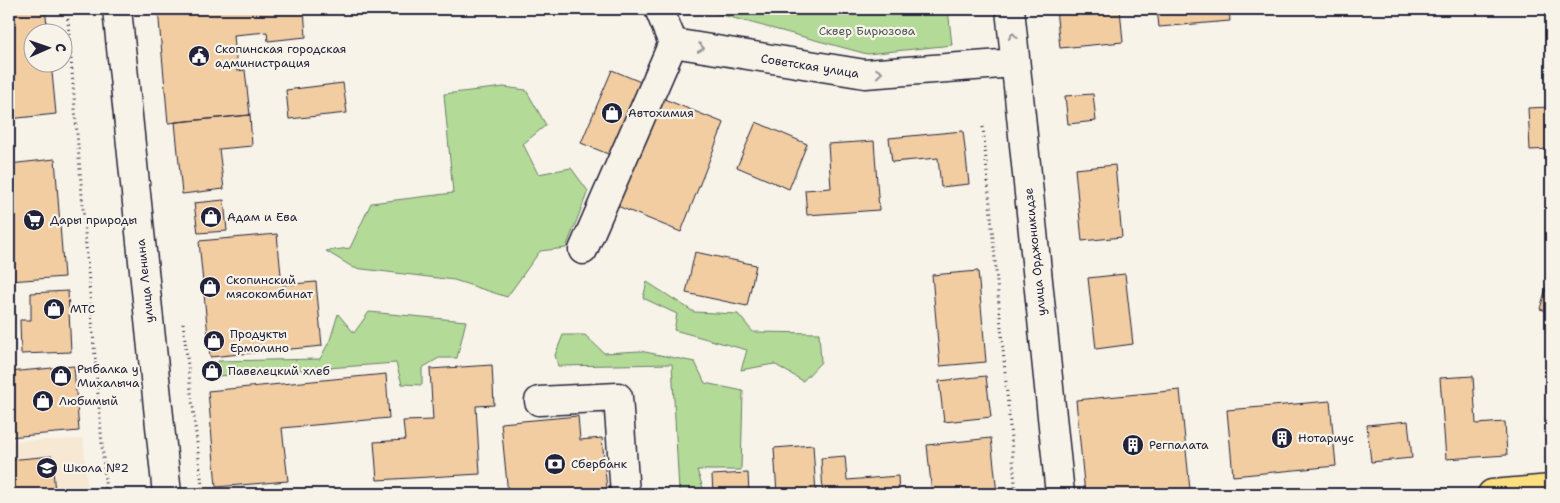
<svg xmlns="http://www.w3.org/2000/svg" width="1560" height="503" viewBox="0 0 1560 503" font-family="'Shantell Sans',sans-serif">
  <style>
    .built { fill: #f6e8d3 }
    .green { fill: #b3da97; stroke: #6a7e69 }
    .building { fill: #f2cda2; stroke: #22223b }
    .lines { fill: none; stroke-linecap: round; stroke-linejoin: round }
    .minor-casing { stroke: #22223b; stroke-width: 31 }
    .major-casing { stroke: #22223b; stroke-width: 31 }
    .path { stroke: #22223b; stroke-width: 3; stroke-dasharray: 1 4; stroke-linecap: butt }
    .minor { stroke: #f7f3e8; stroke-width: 28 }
    .major { stroke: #fedf80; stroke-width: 28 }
    .oneway { stroke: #97959a }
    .labels { text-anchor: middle; stroke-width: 4.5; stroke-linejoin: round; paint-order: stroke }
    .park-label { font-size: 12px; fill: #4e5957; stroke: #f7f3e8 }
    .poi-label { font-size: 12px; fill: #22223b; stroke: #f7f3e8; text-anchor: start }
    .street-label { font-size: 12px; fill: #22223b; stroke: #f7f3e8 }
  </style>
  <rect width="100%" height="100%" fill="#f7f3e8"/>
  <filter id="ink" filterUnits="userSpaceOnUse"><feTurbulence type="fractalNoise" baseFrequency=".02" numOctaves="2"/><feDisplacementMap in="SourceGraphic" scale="10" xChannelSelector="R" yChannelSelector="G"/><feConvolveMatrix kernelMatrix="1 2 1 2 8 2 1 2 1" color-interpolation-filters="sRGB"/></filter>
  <g filter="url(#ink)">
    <path class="built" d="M 83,439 L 88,494 L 9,494 L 9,441 Z"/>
    <path class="green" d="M 700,9 L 948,9 L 952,45 L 867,54 Z
      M 504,87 L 526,90 L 546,125 L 523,144 L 538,174 L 571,168 L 588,191 L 566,248 L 540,251 L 507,297 L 454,280 L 354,268 L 326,251 L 350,248 L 371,203 L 453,193 L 444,94 Z
      M 647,282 L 694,312 L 738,314 L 753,332 L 819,333 L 821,362 L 803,381 L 774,364 L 741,370 L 747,350 L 674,330 L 677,314 L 643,298 Z
      M 369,312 L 466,321 L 457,358 L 439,358 L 422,368 L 422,385 L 402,384 L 396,363 L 218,376 L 218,361 L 320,359 L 330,340 L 338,314 L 354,333 Z
      M 563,335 L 585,335 L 604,353 L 640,351 L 695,362 L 705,383 L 743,391 L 741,470 L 697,470 L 704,491 L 679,491 L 672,364 L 558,366 L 555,355 Z"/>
    <path class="building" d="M 9,9 L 45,9 L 48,32 L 32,32 L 32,62 L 51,62 L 56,114 L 9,119 Z
      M 158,9 L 304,9 L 306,37 L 268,41 L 267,32 L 234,35 L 237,71 L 245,70 L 250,115 L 168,123 Z
      M 1056,9 L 1120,9 L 1123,42 L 1060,48 Z
      M 1157,9 L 1229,9 L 1230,21 L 1159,27 Z
      M 612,70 L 643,83 L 613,156 L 581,143 Z
      M 343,83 L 347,113 L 289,119 L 286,90 Z
      M 1093,94 L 1096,121 L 1068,124 L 1065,96 Z
      M 659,97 L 724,123 L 681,232 L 615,205 Z
      M 1551,107 L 1551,149 L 1530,150 L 1528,108 Z
      M 250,115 L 252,146 L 219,149 L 224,189 L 182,194 L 175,122 Z
      M 756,122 L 807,144 L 789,189 L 737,167 Z
      M 963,131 L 969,184 L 941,187 L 938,158 L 892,162 L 889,138 Z
      M 874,141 L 879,210 L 807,215 L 805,190 L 831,188 L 828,144 Z
      M 55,159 L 64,277 L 10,281 L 13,327 L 9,327 L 9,164 Z
      M 1115,165 L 1122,237 L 1082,241 L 1075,169 Z
      M 224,200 L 227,231 L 198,233 L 194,203 Z
      M 277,234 L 282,285 L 316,282 L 322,346 L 210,357 L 199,241 Z
      M 695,252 L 756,265 L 747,306 L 686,293 Z
      M 978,271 L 986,362 L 940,366 L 932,275 Z
      M 1551,271 L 1551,312 L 1540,309 Z
      M 1125,274 L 1133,344 L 1096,349 L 1088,278 Z
      M 68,291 L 71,352 L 21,354 L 20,320 L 31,320 L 31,293 Z
      M 492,365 L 494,405 L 476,406 L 480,474 L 377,480 L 374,442 L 405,440 L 403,421 L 433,420 L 430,369 Z
      M 74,366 L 79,431 L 9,437 L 9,372 Z
      M 386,374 L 389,418 L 282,428 L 288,481 L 216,487 L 208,391 Z
      M 986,376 L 991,417 L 944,422 L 939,381 Z
      M 1473,376 L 1476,424 L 1505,422 L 1507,455 L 1446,459 L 1440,378 Z
      M 1180,390 L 1190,490 L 1145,494 L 1085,494 L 1076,400 Z
      M 1330,401 L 1336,466 L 1233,476 L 1227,410 Z
      M 578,416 L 580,440 L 602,438 L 607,489 L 588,494 L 508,494 L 501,423 Z
      M 1408,421 L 1412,458 L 1371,462 L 1367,425 Z
      M 991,438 L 997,494 L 932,494 L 927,445 Z
      M 813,445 L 816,494 L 777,494 L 774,448 Z
      M 52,456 L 55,494 L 9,494 L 9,460 Z
      M 845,456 L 847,480 L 898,476 L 899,494 L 823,494 L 821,458 Z
      M 748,473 L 749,494 L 713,494 L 712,475 Z
      M 381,491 L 381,494 L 341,494 Z"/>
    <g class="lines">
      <g class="minor-casing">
        <path id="minor" d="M 117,9 L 167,494
          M 659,9 L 673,43 L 865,74 L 1015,63
          M 1010,9 L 1060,494
          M 583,250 L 673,43
          M 539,401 L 618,397 L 625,494"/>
      </g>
      <g class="major-casing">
        <path id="major" d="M 1492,494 L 1551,489"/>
      </g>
      <path class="path" d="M 67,9 L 106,494
        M 983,127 L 1016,494
        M 183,323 L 203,494"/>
      <use href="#minor" class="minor"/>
      <use href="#major" class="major"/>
    </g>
    <defs><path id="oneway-chevron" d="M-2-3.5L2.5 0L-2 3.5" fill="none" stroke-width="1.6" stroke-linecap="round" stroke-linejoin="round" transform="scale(1.25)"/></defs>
    <g class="oneway">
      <use href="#oneway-chevron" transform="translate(1013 36) rotate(-95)"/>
      <use href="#oneway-chevron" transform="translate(701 48) rotate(9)"/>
      <use href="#oneway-chevron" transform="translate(879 73) rotate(-4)"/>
    </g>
  </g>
  <defs>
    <g id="civic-disc" transform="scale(1.125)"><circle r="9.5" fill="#22223b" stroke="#f7f3e8"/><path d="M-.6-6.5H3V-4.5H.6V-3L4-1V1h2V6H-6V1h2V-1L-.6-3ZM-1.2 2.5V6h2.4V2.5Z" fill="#fff"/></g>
    <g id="shop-disc" transform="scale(1.125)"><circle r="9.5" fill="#22223b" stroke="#f7f3e8"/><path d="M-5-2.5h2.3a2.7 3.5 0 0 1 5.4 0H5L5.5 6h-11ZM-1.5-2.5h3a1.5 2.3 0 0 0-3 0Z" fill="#fff"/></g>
    <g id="supermarket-disc" transform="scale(1.125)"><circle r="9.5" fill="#22223b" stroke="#f7f3e8"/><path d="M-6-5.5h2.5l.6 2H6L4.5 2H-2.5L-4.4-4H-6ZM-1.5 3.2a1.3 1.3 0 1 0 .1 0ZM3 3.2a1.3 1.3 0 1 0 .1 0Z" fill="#fff"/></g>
    <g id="building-disc" transform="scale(1.125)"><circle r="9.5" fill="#22223b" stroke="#f7f3e8"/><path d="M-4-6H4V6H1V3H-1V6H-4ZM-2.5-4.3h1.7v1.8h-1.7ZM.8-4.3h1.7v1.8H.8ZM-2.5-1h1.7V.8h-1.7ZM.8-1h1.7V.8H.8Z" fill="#fff"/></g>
    <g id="bank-disc" transform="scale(1.125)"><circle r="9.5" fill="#22223b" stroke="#f7f3e8"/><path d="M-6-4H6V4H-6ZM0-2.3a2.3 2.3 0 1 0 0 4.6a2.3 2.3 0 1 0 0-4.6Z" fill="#fff"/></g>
    <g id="school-disc" transform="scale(1.125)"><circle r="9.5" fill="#22223b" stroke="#f7f3e8"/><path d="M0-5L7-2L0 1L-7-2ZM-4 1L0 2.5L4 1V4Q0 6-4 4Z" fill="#fff"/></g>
  </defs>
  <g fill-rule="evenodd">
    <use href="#civic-disc" x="199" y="56"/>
    <use href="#shop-disc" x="612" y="113"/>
    <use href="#shop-disc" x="211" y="217"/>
    <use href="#supermarket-disc" x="34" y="220"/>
    <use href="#shop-disc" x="210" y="287"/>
    <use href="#shop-disc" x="54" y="309"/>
    <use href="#shop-disc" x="214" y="341"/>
    <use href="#shop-disc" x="212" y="371"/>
    <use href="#shop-disc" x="61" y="376"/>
    <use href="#shop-disc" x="43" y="401"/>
    <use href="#building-disc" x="1282" y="438"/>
    <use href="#building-disc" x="1133" y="445"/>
    <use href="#bank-disc" x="555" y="464"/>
    <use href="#school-disc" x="47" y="468"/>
  </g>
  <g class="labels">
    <g class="park-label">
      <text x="867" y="35">Сквер Бирюзова</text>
    </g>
    <g class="poi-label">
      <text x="215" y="53">Скопинская городская<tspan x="215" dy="14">администрация</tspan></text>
      <text x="628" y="117">Автохимия</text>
      <text x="227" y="221">Адам и Ева</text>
      <text x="50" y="224">Дары природы</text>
      <text x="226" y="284">Скопинский<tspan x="226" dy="14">мясокомбинат</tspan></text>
      <text x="70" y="313">МТС</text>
      <text x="230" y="338">Продукты<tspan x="230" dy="14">Ермолино</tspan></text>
      <text x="77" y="373">Рыбалка у<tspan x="77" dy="14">Михалыча</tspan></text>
      <text x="228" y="375">Павелецкий хлеб</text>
      <text x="59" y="405">Любимый</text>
      <text x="1298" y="442">Нотариус</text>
      <text x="1149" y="449">Регпалата</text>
      <text x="571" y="468">Сбербанк</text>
      <text x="63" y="472">Школа №2</text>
    </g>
    <g class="street-label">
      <text transform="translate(810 66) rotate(9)" y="4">Советская улица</text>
      <text transform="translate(1035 252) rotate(-96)" y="4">улица Орджоникидзе</text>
      <text transform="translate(145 281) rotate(-96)" y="4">улица Ленина</text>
    </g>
  </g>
  <rect width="1560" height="503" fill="none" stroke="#f7f3e8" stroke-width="30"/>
  <rect x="15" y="15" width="1530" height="473" fill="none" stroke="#22223b" stroke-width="2" filter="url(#ink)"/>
  <g transform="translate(48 48) rotate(88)"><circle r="24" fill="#f7f3e8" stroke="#a29fa3"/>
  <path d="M0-4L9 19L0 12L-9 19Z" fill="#22223b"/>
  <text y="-8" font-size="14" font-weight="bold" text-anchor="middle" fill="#22223b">С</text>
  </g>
</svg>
